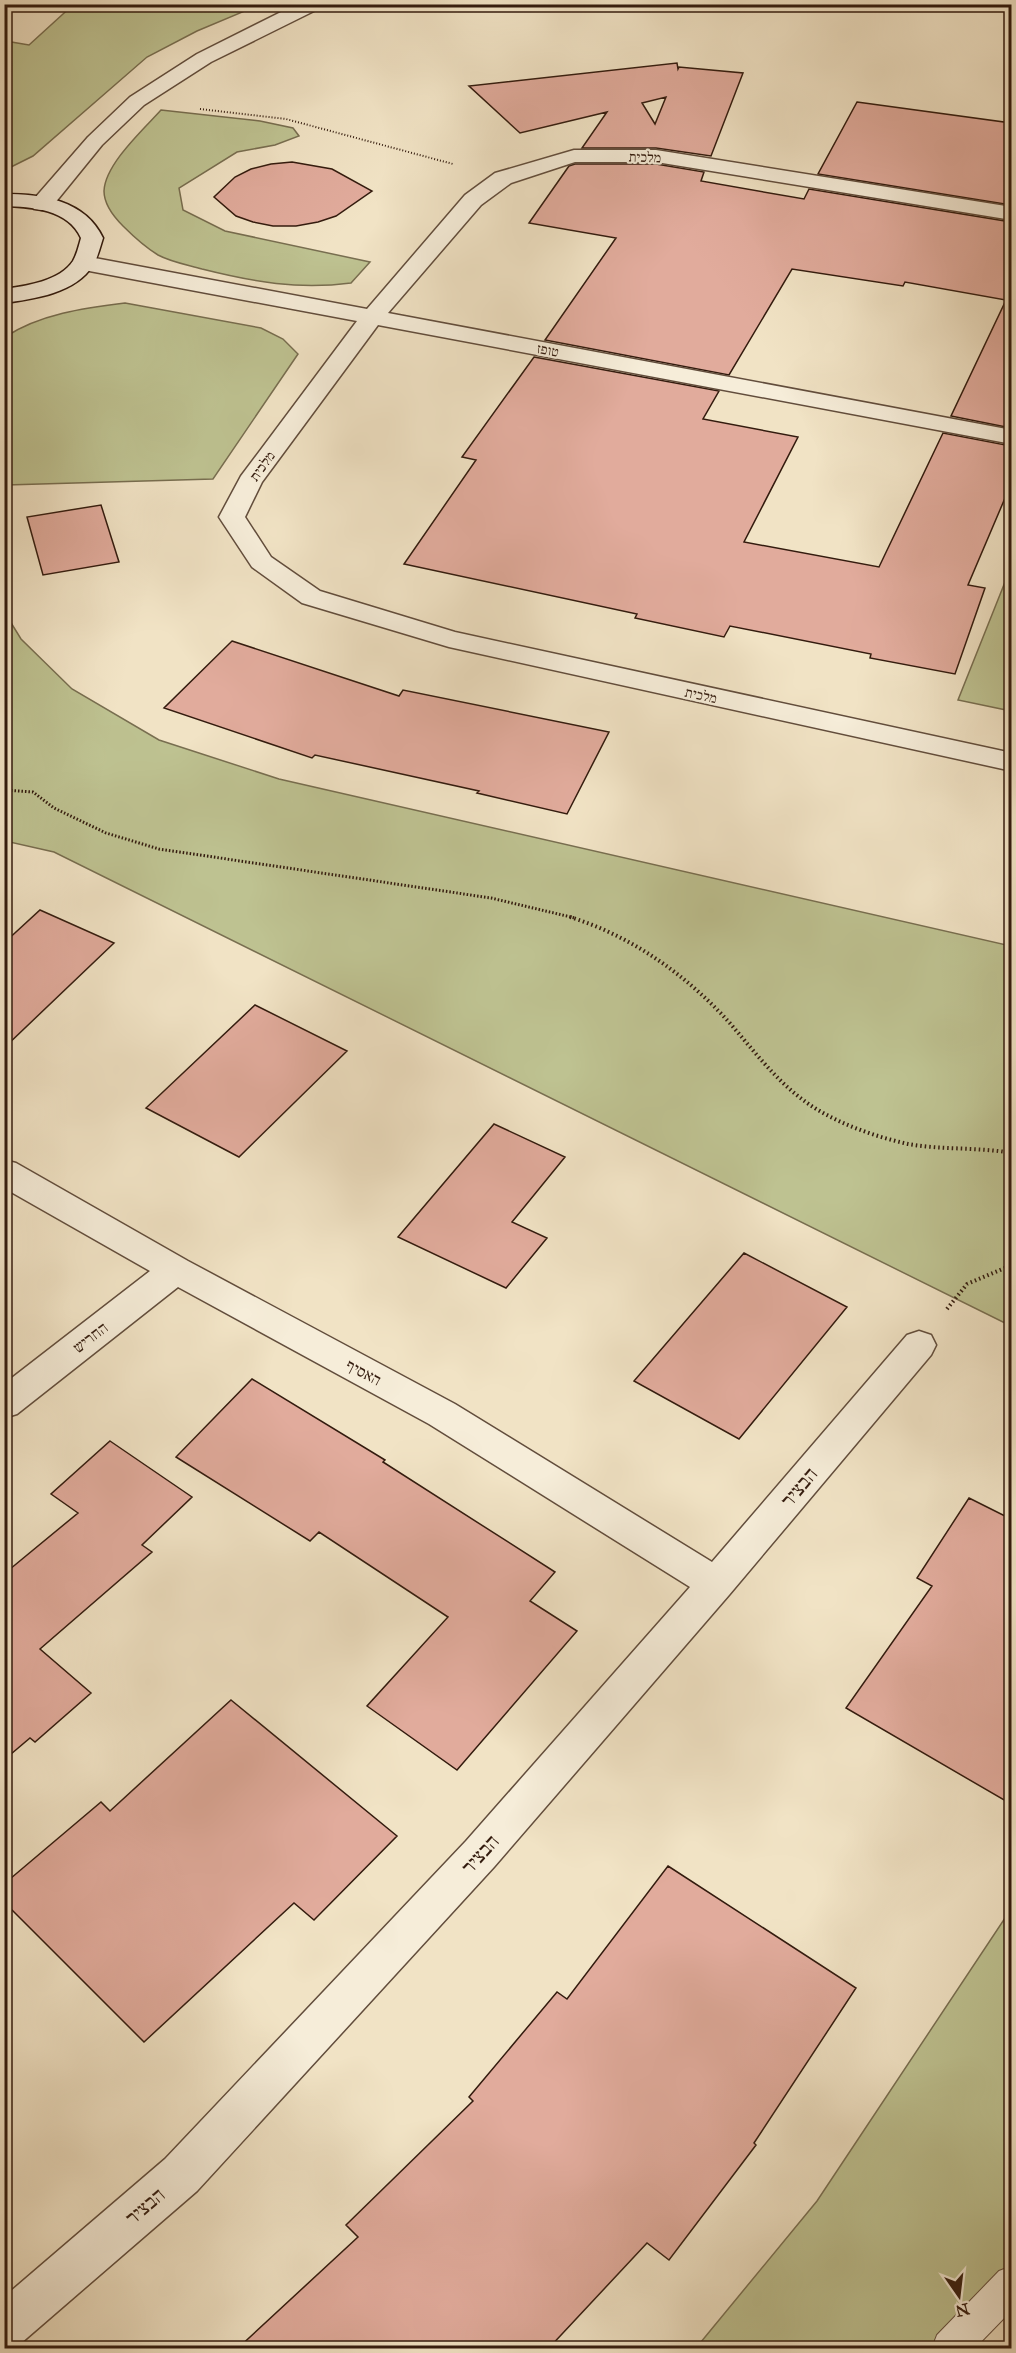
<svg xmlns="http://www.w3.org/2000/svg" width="1016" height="2353" viewBox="0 0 1016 2353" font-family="'IM FELL Great Primer','Frank Ruhl Libre',serif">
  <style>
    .green { fill: #bec291; stroke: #786e50; stroke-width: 1.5 }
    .building { fill: #e1ab9c; stroke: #331b0e; stroke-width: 1.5; fill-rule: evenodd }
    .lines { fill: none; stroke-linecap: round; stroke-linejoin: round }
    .lane-casing { stroke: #624d3c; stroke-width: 2 }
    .street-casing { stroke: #624d3c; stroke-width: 3 }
    .secondary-casing { stroke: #331b0e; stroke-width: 3 }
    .path-far2 { stroke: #331b0e; stroke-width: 2; stroke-dasharray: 1 2; stroke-linecap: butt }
    .path-far1 { stroke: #331b0e; stroke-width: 3; stroke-dasharray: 1.5 2; stroke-linecap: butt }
    .path { stroke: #331b0e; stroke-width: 4; stroke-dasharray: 1.5 3; stroke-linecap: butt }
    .lane { fill: #f6edd9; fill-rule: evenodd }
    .street { fill: #f6edd9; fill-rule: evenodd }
    .secondary { fill: #f6edd9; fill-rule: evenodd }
    .labels { text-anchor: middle; stroke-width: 4.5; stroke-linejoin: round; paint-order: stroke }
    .far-street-label { font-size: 14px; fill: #331b0e; stroke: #f6edd9 }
    .street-label { font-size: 16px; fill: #331b0e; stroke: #f6edd9 }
    .near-street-label { font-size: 20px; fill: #331b0e; stroke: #f6edd9 }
  </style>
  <rect width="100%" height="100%" fill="#f1e3c5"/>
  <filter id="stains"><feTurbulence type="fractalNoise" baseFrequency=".00333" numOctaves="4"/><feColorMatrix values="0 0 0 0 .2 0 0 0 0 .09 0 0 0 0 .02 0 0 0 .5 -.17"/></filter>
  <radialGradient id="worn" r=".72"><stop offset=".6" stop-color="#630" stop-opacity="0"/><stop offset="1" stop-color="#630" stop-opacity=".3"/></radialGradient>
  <path class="green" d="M 74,4 L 259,4 L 259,5 L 197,31 L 147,57 L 33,156 L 5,170 L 5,41 L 29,45 Z
    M 161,110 L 260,121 L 293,128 L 299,136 L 275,145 L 237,152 L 179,188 L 183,210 L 225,231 L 370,262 L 351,283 C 298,290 254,282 202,269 C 188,265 171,262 158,255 C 145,247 134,237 123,226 C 114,217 104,205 104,191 C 105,164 144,129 161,110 Z
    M 125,303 L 261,328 L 283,339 L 298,354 L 213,479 L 6,485 L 5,488 L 5,337 C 40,314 84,308 125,303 Z
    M 1011,567 L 1011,711 L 958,700 Z
    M 5,613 L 21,639 L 72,689 L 159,740 L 279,779 L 1011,946 L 1011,1326 L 54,852 L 5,841 Z
    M 1011,1909 L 1011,2262 L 931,2348 L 696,2348 L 817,2201 Z"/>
  <path class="building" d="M 677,63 L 678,69 L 679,67 L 743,73 L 711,156 L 656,148 L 582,148 L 607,112 L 520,133 L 469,86 ZM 666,97 L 655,124 L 642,103 Z
    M 857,102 L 1011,123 L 1011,205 L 818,174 Z
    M 292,162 L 332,169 L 372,191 L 336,216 L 318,222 L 296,226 L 273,226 L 253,222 L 236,216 L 214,197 L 235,177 L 251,169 L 271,164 Z
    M 575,164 L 656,164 L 704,172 L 701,181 L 804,199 L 809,189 L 1011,222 L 1011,428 L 951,416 L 1006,300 L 905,282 L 903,286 L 792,269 L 729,375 L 545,340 L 616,238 L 529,223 L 569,166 Z
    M 534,357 L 719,391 L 703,419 L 798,437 L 744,542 L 879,567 L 943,433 L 1011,446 L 1011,484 L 968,585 L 985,588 L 955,674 L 870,658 L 871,654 L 730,626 L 724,637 L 635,618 L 637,614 L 404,564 L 476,460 L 462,457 Z
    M 101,505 L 119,562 L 43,575 L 27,517 Z
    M 232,641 L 399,696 L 403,690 L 609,732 L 567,814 L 477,793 L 479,791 L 315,755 L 312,758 L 164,708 Z
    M 40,910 L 114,943 L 4,1048 L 4,943 Z
    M 255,1005 L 347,1051 L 239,1157 L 146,1108 Z
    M 494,1124 L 565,1157 L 512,1222 L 547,1238 L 506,1288 L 398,1237 Z
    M 744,1253 L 847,1307 L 739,1439 L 634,1381 Z
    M 252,1379 L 385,1460 L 383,1462 L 555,1572 L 530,1601 L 577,1631 L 457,1770 L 367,1706 L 448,1617 L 319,1532 L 310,1541 L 176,1457 Z
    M 110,1441 L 192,1497 L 142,1545 L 152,1552 L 40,1649 L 91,1693 L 35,1742 L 30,1738 L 4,1760 L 4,1574 L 78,1513 L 51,1494 Z
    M 969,1498 L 1011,1519 L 1011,1804 L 846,1708 L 932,1586 L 917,1578 Z
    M 231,1700 L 397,1836 L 314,1920 L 294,1903 L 144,2042 L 4,1902 L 4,1884 L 101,1802 L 110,1811 Z
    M 668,1866 L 856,1988 L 754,2143 L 756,2145 L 669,2260 L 647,2243 L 548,2349 L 237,2349 L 358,2237 L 346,2225 L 473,2101 L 469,2097 L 557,1992 L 567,1999 Z"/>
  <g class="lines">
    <g class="lane-casing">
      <path id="lane" d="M 1012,2266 L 1012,2310 L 975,2348 L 932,2348 L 937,2335 L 999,2271 Z"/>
    </g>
    <g class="street-casing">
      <path id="street" d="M 297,4 L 322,4 L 320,8 L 211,62 L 144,105 L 102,145 L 50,209 L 42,210 L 34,209 L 31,204 L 34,199 L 88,137 L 130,97 L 197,54 Z
        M 574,150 L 656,150 L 1012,207 L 1012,220 L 656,162 L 575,162 L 511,183 L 481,205 L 388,313 L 1012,430 L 1012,444 L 378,325 L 262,482 L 245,517 L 271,557 L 320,591 L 455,632 L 1012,753 L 1012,771 L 449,647 L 302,603 L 252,567 L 219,517 L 241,476 L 357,321 L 84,270 L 76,268 L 73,263 L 76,258 L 84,256 L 367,309 L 465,195 L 495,173 Z
        M 4,1160 L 16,1163 L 188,1261 L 455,1404 L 712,1562 L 907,1335 L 919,1331 L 931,1335 L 936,1345 L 931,1355 L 729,1595 L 494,1867 L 197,2191 L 20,2344 L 4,2348 L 4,2297 L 165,2159 L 466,1841 L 690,1587 L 429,1424 L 178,1287 L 17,1414 L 4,1418 L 4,1384 L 150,1271 L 4,1188 Z"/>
    </g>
    <g class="secondary-casing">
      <path id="secondary" d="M 4,194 C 42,194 85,200 103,238 C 100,247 98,257 93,265 C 76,293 34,299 4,303 L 4,289 C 26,286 60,281 73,261 C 77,254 79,245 81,238 C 68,209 32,207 4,206 Z"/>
    </g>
    <path class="path-far2" d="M 200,109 L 286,119 L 453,164"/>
    <path class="path-far1" d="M 4,790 L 33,792 L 54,808 L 106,833 L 159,849 L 491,898 L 575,918"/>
    <path class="path" d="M 570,917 C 631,936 685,974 728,1021 C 756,1053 781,1088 818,1110 C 845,1126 877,1137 908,1144 C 941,1150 978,1147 1012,1153
      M 947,1309 L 967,1284 L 1012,1265"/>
    <use href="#lane" class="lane"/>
    <use href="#street" class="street"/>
    <use href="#secondary" class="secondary"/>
  </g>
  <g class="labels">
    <g class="far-street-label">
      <text transform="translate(645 157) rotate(2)" y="5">מלכית</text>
      <text transform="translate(548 350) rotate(11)" y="5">טופז</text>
      <text transform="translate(262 466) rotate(-54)" y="5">מלכית</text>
      <text transform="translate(701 695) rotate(12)" y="5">מלכית</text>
    </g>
    <g class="street-label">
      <text transform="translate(90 1337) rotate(-38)" y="6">החריש</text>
      <text transform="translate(364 1372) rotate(28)" y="6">האסיף</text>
    </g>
    <g class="near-street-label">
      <text transform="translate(799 1487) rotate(-50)" y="7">הבציר</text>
      <text transform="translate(480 1854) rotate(-48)" y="7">הבציר</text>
      <text transform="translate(145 2206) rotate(-41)" y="7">הבציר</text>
    </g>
  </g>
  <rect width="1016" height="2353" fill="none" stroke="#f1e3c5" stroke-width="24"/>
  <rect x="6" y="6" width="1004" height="2341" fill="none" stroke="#331b0e" stroke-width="3"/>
  <rect x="12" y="12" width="992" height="2329" fill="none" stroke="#331b0e" stroke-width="1.5"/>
  <g transform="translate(959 2296) rotate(166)" stroke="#f6edd9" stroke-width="4.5" paint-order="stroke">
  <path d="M0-4.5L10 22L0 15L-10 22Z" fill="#331b0e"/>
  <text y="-9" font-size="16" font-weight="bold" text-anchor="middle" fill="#331b0e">N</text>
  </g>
  <rect width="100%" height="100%" filter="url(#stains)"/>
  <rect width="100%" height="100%" fill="url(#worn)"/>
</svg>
